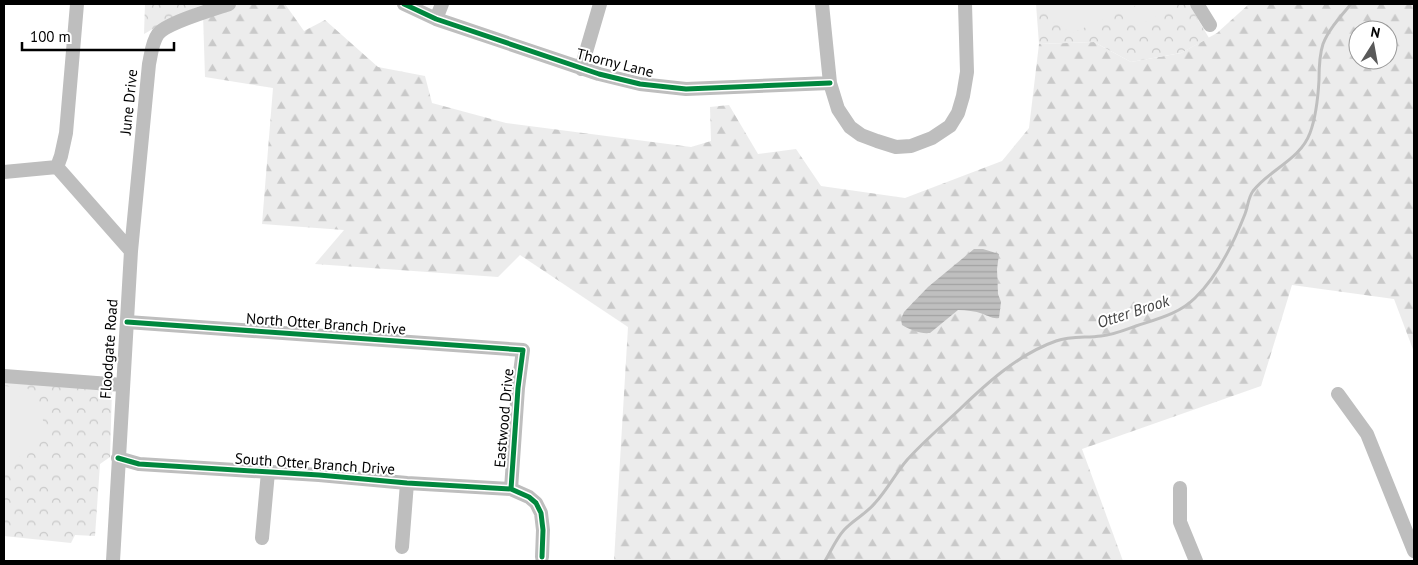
<svg xmlns="http://www.w3.org/2000/svg" width="1418" height="565" viewBox="0 0 1418 565" font-family="'PT Sans',sans-serif">
  <style>
    .forest { fill: url(#forest-firs); fill-rule: evenodd }
    .park { fill: url(#park-crowns) }
    .garden { fill: #ececec }
    .water { fill: url(#water-rules) }
    .lines { fill: none; stroke-linecap: round; stroke-linejoin: round }
    .stream { stroke: #bfbfbf; stroke-width: 3 }
    .minor { stroke: #bebebe; stroke-width: 14 }
    .cycleway-casing { stroke: #fff; stroke-width: 8 }
    .cycleway { stroke: #00873e; stroke-width: 5 }
    .labels { text-anchor: middle; stroke-width: 4; stroke-linejoin: round; paint-order: stroke }
    .street-label { font-size: 15px; fill: #000; stroke: #fff }
    .water-label { font-size: 16px; font-style: italic; fill: #444; stroke: #fff }
  </style>
  <defs>
    <pattern id="forest-firs" width="22" height="20" patternUnits="userSpaceOnUse" patternTransform="scale(1.25)"><rect width="22" height="20" fill="#ececec"/><path d="M5 1l3.5 6h-7zM16 11l3.5 6h-7z" fill="#c9c9c9"/></pattern>
    <pattern id="park-crowns" width="20" height="18" patternUnits="userSpaceOnUse" patternTransform="scale(1.25)"><rect width="20" height="18" fill="#ececec"/><path d="M2 6a3 3 0 1 1 6 0M12 15a3 3 0 1 1 6 0" fill="none" stroke="#c9c9c9"/></pattern>
    <pattern id="water-rules" width="6" height="5" patternUnits="userSpaceOnUse" patternTransform="scale(1.25)"><rect width="6" height="5" fill="#bfbfbf"/><path d="M0 2.5h6" fill="none" stroke="#a2a2a2"/></pattern>
  </defs>
  <rect width="100%" height="100%" fill="#fff"/>
  <path class="forest" d="M 226,4 L 285,4 L 304,31 L 325,20 L 378,67 L 425,76 L 432,103 L 506,123 L 691,147 L 711,141 L 710,107 L 729,105 L 758,154 L 796,149 L 821,186 L 905,198 L 1002,161 L 1029,128 L 1039,44 L 1094,42 L 1131,62 L 1181,53 L 1217,33 L 1249,4 L 1414,4 L 1414,352 L 1394,299 L 1292,285 L 1261,386 L 1082,449 L 1123,561 L 614,561 L 628,327 L 520,255 L 498,277 L 315,264 L 344,230 L 262,224 L 273,88 L 205,77 L 203,14 ZM 1358,30 L 1388,30 L 1388,60 L 1358,60 Z"/>
  <path class="park" d="M 145,4 L 204,4 L 172,18 L 144,34 Z
    M 1036,4 L 1189,4 L 1209,38 L 1181,53 L 1131,62 L 1094,42 L 1039,44 Z
    M 4,380 L 112,389 L 110,457 L 100,464 L 95,536 L 75,535 L 71,543 L 4,536 Z"/>
  <path class="garden" d="M 1048,4 L 1139,4 L 1072,33 L 1048,19 Z
    M 1141,4 L 1165,4 L 1168,11 L 1136,26 L 1128,9 Z
    M 4,386 L 27,388 C 33,393 37,401 40,408 C 50,433 34,444 17,458 L 4,458 Z"/>
  <path class="water" d="M 974,249 L 983,249 L 999,254 L 997,269 L 998,294 L 1001,302 L 999,318 C 992,319 989,316 983,314 C 975,311 966,310 958,310 L 930,333 C 920,334 911,330 902,325 L 901,319 L 904,312 L 928,287 Z"/>
  <g class="lines">
    <path class="stream" d="M 825,561 C 831,551 836,539 844,530 C 853,520 866,514 875,503 C 887,490 895,474 907,460 C 923,442 942,426 960,409 C 988,382 1019,354 1056,341 C 1071,336 1086,338 1101,336 C 1113,335 1125,330 1136,326 C 1157,319 1179,314 1195,298 C 1217,277 1234,242 1245,214 C 1248,206 1248,198 1253,191 C 1270,169 1300,160 1310,133 C 1316,117 1318,98 1319,80 C 1319,68 1319,56 1323,44 C 1329,29 1341,16 1351,4"/>
    <path class="minor" d="M 404,4 L 436,19 L 599,74 L 640,84 L 686,89 L 830,83
      M 822,4 L 830,83 L 838,109 L 850,127 L 861,135 L 877,141 L 896,147 L 911,146 L 932,138 L 950,126 L 958,113 L 963,96 L 967,72 L 965,4
      M 1197,4 L 1210,25
      M 436,19 L 442,4
      M 581,69 L 600,4
      M 57,167 L 131,251 L 113,561
      M 57,167 L 61,156 L 66,133 L 77,4
      M 4,172 L 57,167
      M 131,251 L 149,64 C 151,55 152,42 158,34 C 166,23 214,9 229,4
      M 127,322 L 523,350 L 518,388 L 511,489
      M 4,376 L 123,385
      M 1338,394 L 1367,434 L 1414,551
      M 118,458 L 139,464 L 319,475 L 407,483 L 511,489 L 529,497 L 536,503 L 541,513 L 543,530 L 542,557
      M 1180,488 L 1180,522 L 1196,561
      M 262,538 L 268,472
      M 402,547 L 407,483"/>
    <g class="cycleway-casing">
      <path id="cycleway" d="M 404,4 L 436,19 L 599,74 L 640,84 L 686,89 L 830,83
        M 127,322 L 523,350 L 518,388 L 511,489
        M 118,458 L 139,464 L 319,475 L 407,483 L 511,489 L 529,497 L 536,503 L 541,513 L 543,530 L 542,557"/>
    </g>
    <use href="#cycleway" class="cycleway"/>
  </g>
  <g class="labels">
    <g class="street-label">
      <text transform="translate(615 63) rotate(14)" y="5">Thorny Lane</text>
      <text transform="translate(129 102) rotate(-84)" y="5">June Drive</text>
      <text transform="translate(326 324) rotate(4)" y="5">North Otter Branch Drive</text>
      <text transform="translate(109 349) rotate(-86)" y="5">Floodgate Road</text>
      <text transform="translate(504 418) rotate(-85)" y="5">Eastwood Drive</text>
      <text transform="translate(315 464) rotate(4)" y="5">South Otter Branch Drive</text>
    </g>
    <g class="water-label">
      <text transform="translate(1133 311) rotate(-18)" y="6">Otter Brook</text>
    </g>
  </g>
  <rect width="1418" height="565" fill="none" stroke="#000000" stroke-width="10"/>
  <g transform="translate(1373 45) rotate(11)"><circle r="24" fill="#ffffff" stroke="#999999"/>
  <path d="M0-4L9 19L0 12L-9 19Z" fill="#595959"/>
  <text y="-8" font-size="14" font-weight="bold" text-anchor="middle" fill="#000000">N</text>
  </g>
  <path d="M22 42v8h152v-8" fill="none" stroke="#000000" stroke-width="2.5"/>
  <text x="30" y="42" font-size="15" fill="#000000" stroke="#ffffff" stroke-width="4" paint-order="stroke">100 m</text>
</svg>
